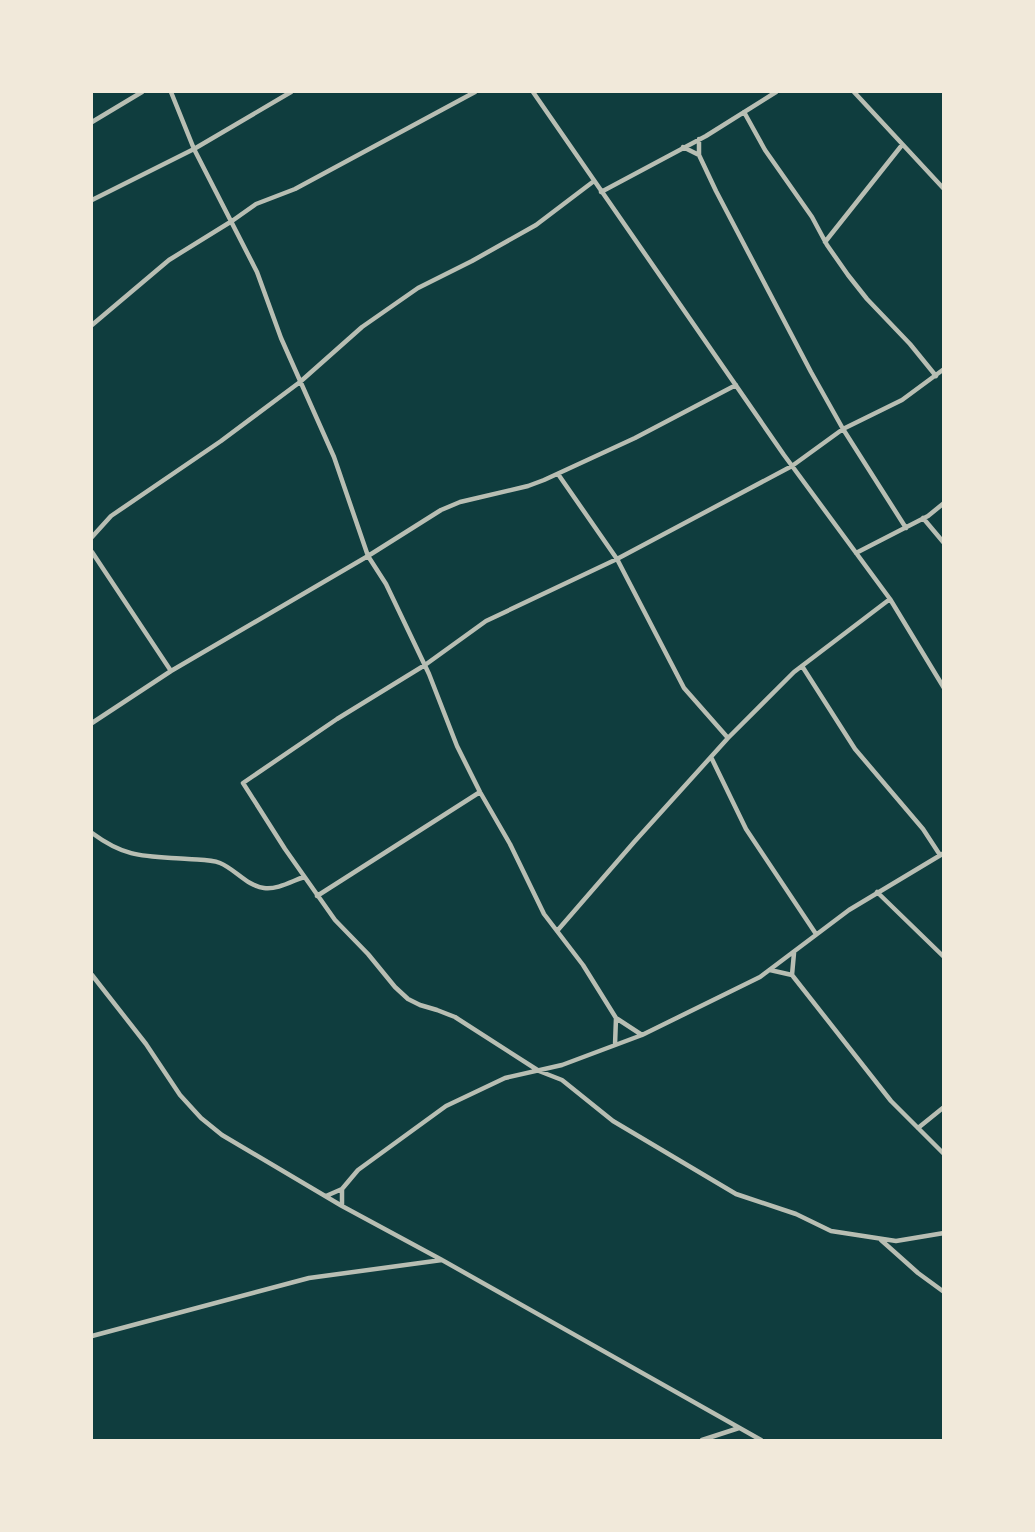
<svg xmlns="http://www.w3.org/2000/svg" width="1035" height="1532" viewBox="0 0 1035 1532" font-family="'Golos Text',sans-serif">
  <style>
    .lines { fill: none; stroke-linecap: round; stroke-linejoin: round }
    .minor { stroke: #b8beb3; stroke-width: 4.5 }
  </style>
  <rect width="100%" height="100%" fill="#0f3d3e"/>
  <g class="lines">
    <path class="minor" d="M 171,92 L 194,149 L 257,272 L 281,338 L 334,457 L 368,556 L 386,584 L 429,674 L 457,746 L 480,792 L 510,844 L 544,914 L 583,965 L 616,1018 L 642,1035
      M 533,92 L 784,455 L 890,599 L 944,688
      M 854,92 L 944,189
      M 744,112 L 765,150 L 812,217 L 827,245 L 848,275 L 867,299 L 910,344 L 936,376
      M 92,122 L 142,92
      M 699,139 L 699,155 L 716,191 L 811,372 L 843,429 L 906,528
      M 683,147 L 699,155
      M 601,192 L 706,136 L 776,92
      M 92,200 L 194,149 L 291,92
      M 825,242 L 902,145
      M 92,325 L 169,260 L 232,221 L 256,204 L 295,189 L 475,92
      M 944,369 L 902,400 L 843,429 L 792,466 L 617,559 L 486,621 L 425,665 L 337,719 L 243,783 L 285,849 L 335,920 L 368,954 L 395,987 L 408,999 L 420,1005 L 437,1010 L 455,1017 L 539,1071 L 562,1080 L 613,1121 L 736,1194 L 796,1214 L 831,1231 L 896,1241 L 944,1233
      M 558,474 L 617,559 L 684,688 L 728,738
      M 923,518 L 944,543
      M 92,537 L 111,516 L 221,441 L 300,382 L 362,327 L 418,288 L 472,261 L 536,225 L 594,181
      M 92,552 L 171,671
      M 856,553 L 928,516 L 944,503
      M 802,666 L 855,749 L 923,829 L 940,855
      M 92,723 L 171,671 L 368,556 L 441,510 L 460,502 L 528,486 L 544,480 L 635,438 L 736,385
      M 711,757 L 746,829 L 816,934
      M 92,833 C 127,859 146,856 188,859 C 198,860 210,859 220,863 C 235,869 247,886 264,888 C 277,890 292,881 304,877
      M 877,892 L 944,957
      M 317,896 L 480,792
      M 557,931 L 635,841 L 728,738 L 794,672 L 890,599
      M 770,970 L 792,975 L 891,1101 L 944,1154
      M 92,975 L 146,1044 L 180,1095 L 201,1118 L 222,1135 L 342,1206 L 442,1260 L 761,1440
      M 792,975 L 794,953
      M 615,1045 L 616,1018
      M 918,1128 L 944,1107
      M 342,1189 L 342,1206
      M 326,1196 L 342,1189 L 358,1170 L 446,1106 L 505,1078 L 562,1065 L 642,1035 L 760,977 L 849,910 L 944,853
      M 881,1240 L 918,1273 L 944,1292
      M 92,1336 L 309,1278 L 442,1260
      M 702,1440 L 739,1428"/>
  </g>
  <rect width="1035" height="1532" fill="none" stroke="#f1e9da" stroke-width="186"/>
</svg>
